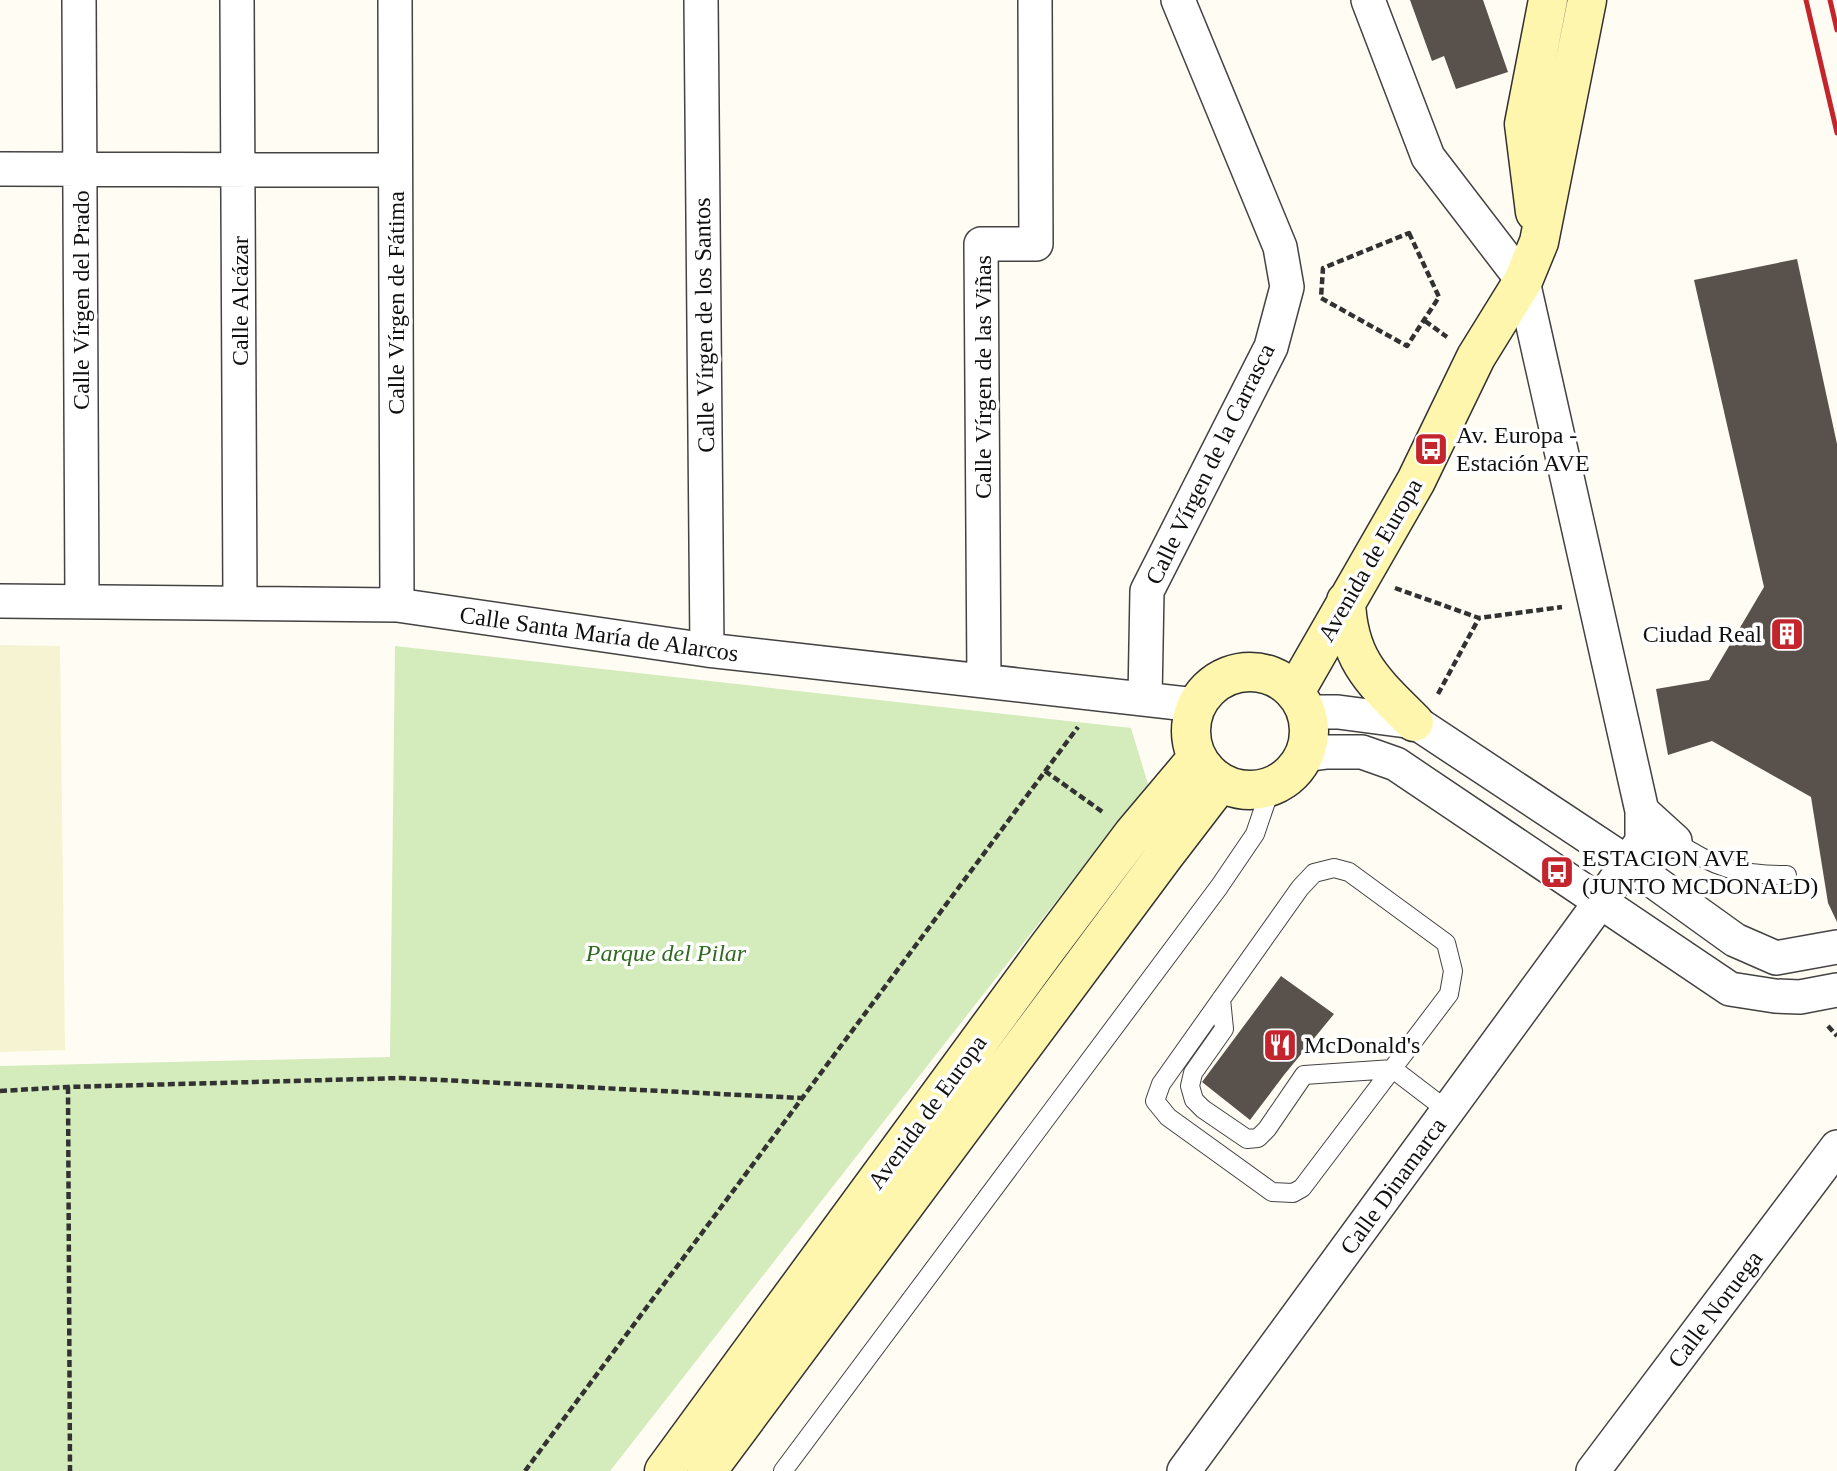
<svg xmlns="http://www.w3.org/2000/svg" width="1837" height="1471" viewBox="0 0 1837 1471" font-family="Georgia,serif">
  <style>
    .farmland { fill: #f6f3d2 }
    .green { fill: #d4ebbb }
    .building { fill: #59514c }
    .lines { fill: none; stroke-linecap: round; stroke-linejoin: round }
    .lane-casing { stroke: #434343; stroke-width: 20 }
    .street-casing { stroke: #434343; stroke-width: 36 }
    .secondary-casing { stroke: #323232; stroke-width: 41 }
    .path { stroke: #323232; stroke-width: 4.5; stroke-dasharray: 7 3.5; stroke-linecap: butt }
    .lane { stroke: #fff; stroke-width: 18 }
    .street { stroke: #fff; stroke-width: 33 }
    .secondary { stroke: #fff6ae; stroke-width: 38 }
    .rail { stroke: #c4242c; stroke-width: 5 }
    .labels { text-anchor: middle; stroke-width: 7; stroke-linejoin: round; paint-order: stroke }
    .street-label { font-size: 24px; fill: #101010; stroke: #fff }
    .poi-label { font-size: 24px; fill: #101010; stroke: #fff; text-anchor: start }
    .park-label { font-size: 24px; font-style: italic; fill: #2e6a1e; stroke: #fff }
  </style>
  <rect width="100%" height="100%" fill="#fffdf3"/>
  <path class="farmland" d="M 0,645 L 60,646 L 65,1050 L 0,1052 Z"/>
  <path class="green" d="M 395,646 L 1131,728 L 1148,784 L 610,1471 L 0,1471 L 0,1066 L 390,1057 Z"/>
  <path class="building" d="M 1410,0 L 1483,0 L 1508,72 L 1456,89 L 1444,56 L 1432,61 Z
    M 1797,259 L 1837,444 L 1837,922 L 1828,903 L 1811,797 L 1712,741 L 1668,755 L 1656,689 L 1709,680 L 1764,587 L 1694,280 Z
    M 1281,976 L 1334,1014 L 1284,1075 L 1250,1120 L 1202,1082 Z"/>
  <g class="lines">
    <g class="lane-casing">
      <path id="lane" d="M 1675,841 C 1712,867 1742,876 1787,875
        M 1334,868 L 1349,872 L 1446,943 L 1453,971 L 1449,994 L 1302,1188 L 1293,1193 L 1272,1192 L 1168,1117 L 1155,1101 L 1161,1084 L 1300,888 L 1314,873 Z
        M 1221,999 L 1224,1029 L 1193,1073 L 1190,1086 L 1194,1100 L 1203,1109 L 1247,1139 L 1258,1138 L 1267,1129 L 1304,1075 L 1393,1069 L 1448,1111
        M 783,1471 L 1219,887 L 1255,834 L 1271,787"/>
    </g>
    <g class="street-casing">
      <path id="street" d="M 79,0 L 82,601
        M 237,0 L 240,602
        M 395,0 L 397,605
        M 701,0 L 707,650
        M 1368,0 L 1428,157 L 1523,281 L 1642,811 L 1642,841
        M 0,169 L 395,170
        M 0,601 L 397,605 L 707,650 L 1196,705
        M 984,681 L 981,244 L 1036,244 L 1035,0
        M 1145,699 L 1147,591 L 1271,347 L 1287,287 L 1280,247 L 1178,0
        M 1307,712 L 1338,712 L 1414,722 L 1421,726 L 1628,863 L 1735,940 L 1776,958 L 1837,947
        M 1305,755 L 1327,752 L 1362,752 L 1396,764 L 1730,989 L 1775,996 L 1800,997 L 1837,990
        M 1184,1471 L 1601,901 L 1642,841 L 1675,841 L 1642,811
        M 1593,1471 L 1837,1147"/>
    </g>
    <g class="secondary-casing">
      <path id="secondary" d="M 1535,212 L 1524,124 L 1548,0
        M 1346,601 C 1348,661 1374,682 1414,722
        M1191 731a59 59 0 1 1 118 0a59 59 0 1 1-118 0Z
        M 1295,692 L 1416,481 L 1476,357 L 1523,281 L 1539,242 L 1587,0
        M 664,1471 L 1045,951 L 1133,834 L 1197,758
        M 707,1471 L 1164,856 L 1220,783"/>
    </g>
    <path class="path" d="M 1409,233 L 1439,297 L 1407,346 L 1321,298 L 1323,268 Z
      M 1425,321 L 1447,337
      M 1395,588 L 1479,618 L 1562,607
      M 1438,694 L 1479,618
      M 1045,771 L 1104,813
      M 1828,1026 L 1837,1036
      M 68,1087 L 70,1471
      M 0,1091 L 68,1087 L 401,1078 L 801,1098
      M 525,1471 L 1078,727"/>
    <use href="#lane" class="lane"/>
    <use href="#street" class="street"/>
    <use href="#secondary" class="secondary"/>
    <path class="rail" d="M 1806,0 L 1837,133
      M 1830,0 L 1837,30"/>
  </g>
  <defs>
    <g id="bus-square" transform="scale(1.75)"><rect x="-9" y="-9" width="18" height="18" rx="4" fill="#c4242c" stroke="#fff"/><path d="M-5-6H5V4H4V6H2V4H-2V6H-4V4H-5ZM-3.5-4V0h7V-4ZM-3.5 1.2v1.5H-2V1.2ZM2 1.2v1.5H3.5V1.2Z" fill="#fff"/></g>
    <g id="building-square" transform="scale(1.75)"><rect x="-9" y="-9" width="18" height="18" rx="4" fill="#c4242c" stroke="#fff"/><path d="M-4-6H4V6H1V3H-1V6H-4ZM-2.5-4.3h1.7v1.8h-1.7ZM.8-4.3h1.7v1.8H.8ZM-2.5-1h1.7V.8h-1.7ZM.8-1h1.7V.8H.8Z" fill="#fff"/></g>
    <g id="restaurant-square" transform="scale(1.75)"><rect x="-9" y="-9" width="18" height="18" rx="4" fill="#c4242c" stroke="#fff"/><path d="M-5-6h1v4h1v-4h1v4h1v-4h1v5L-1.5 .5V6h-2V.5L-5-1ZM5-6V6H3V1.5H1.5Q1.5-4 5-6Z" fill="#fff"/></g>
  </defs>
  <g fill-rule="evenodd">
    <use href="#bus-square" x="1431" y="449"/>
    <use href="#building-square" x="1787" y="634"/>
    <use href="#bus-square" x="1557" y="872"/>
    <use href="#restaurant-square" x="1280" y="1045"/>
  </g>
  <g class="labels">
    <g class="street-label">
      <text transform="translate(81 300) rotate(-90)" y="8">Calle Vírgen del Prado</text>
      <text transform="translate(240 301) rotate(-90)" y="8">Calle Alcázar</text>
      <text transform="translate(396 303) rotate(-90)" y="8">Calle Vírgen de Fátima</text>
      <text transform="translate(704 325) rotate(-91)" y="8">Calle Vírgen de los Santos</text>
      <text transform="translate(983 377) rotate(-90)" y="8">Calle Vírgen de las Viñas</text>
      <text transform="translate(1210 464) rotate(-64)" y="8">Calle Vírgen de la Carrasca</text>
      <text transform="translate(1370 560) rotate(-60)" y="8">Avenida de Europa</text>
      <text transform="translate(599 634) rotate(8)" y="8">Calle Santa María de Alarcos</text>
      <text transform="translate(927 1112) rotate(-54)" y="8">Avenida de Europa</text>
      <text transform="translate(1393 1186) rotate(-54)" y="8">Calle Dinamarca</text>
      <text transform="translate(1715 1309) rotate(-53)" y="8">Calle Noruega</text>
    </g>
    <g class="poi-label">
      <text x="1456" y="443">Av. Europa -<tspan x="1456" dy="28">Estación AVE</tspan></text>
      <text x="1762" y="642" text-anchor="end">Ciudad Real</text>
      <text x="1582" y="866">ESTACION AVE<tspan x="1582" dy="28">(JUNTO MCDONALD)</tspan></text>
      <text x="1304" y="1053">McDonald's</text>
    </g>
    <g class="park-label">
      <text x="666" y="961">Parque del Pilar</text>
    </g>
  </g>
</svg>
